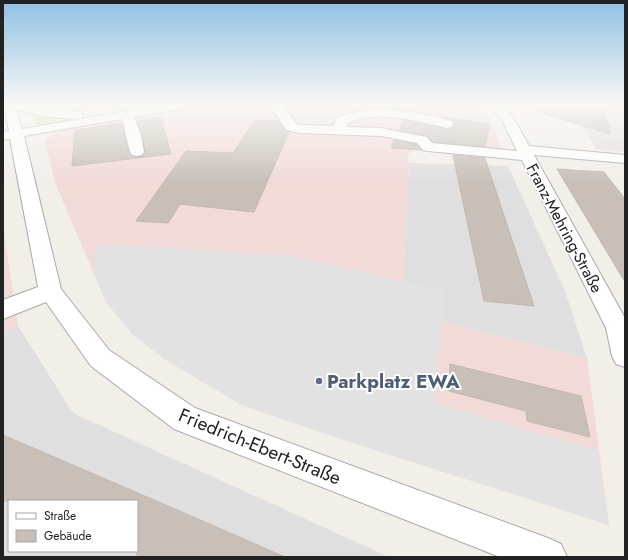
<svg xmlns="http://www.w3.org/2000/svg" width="628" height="560" viewBox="0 0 628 560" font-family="Jost,sans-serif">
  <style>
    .residential { fill: #e0dfdf; fill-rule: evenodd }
    .commercial { fill: #f2dad9 }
    .grass { fill: #cdebb0 }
    .parking { fill: #e2e2e2 }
    .building { fill: #c7bfb8; stroke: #c4b6ab }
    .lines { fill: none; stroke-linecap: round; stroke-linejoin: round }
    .minor-casing { stroke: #a9a9a9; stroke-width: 2 }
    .minor { fill: #fff; fill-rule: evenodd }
    .service-dot { fill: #5c6f8a; stroke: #fff; stroke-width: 1.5 }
    .labels { text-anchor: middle; stroke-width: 4; stroke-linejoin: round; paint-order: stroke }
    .street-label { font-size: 16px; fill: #222; stroke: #fff }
    .near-service-label { font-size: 19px; font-weight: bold; fill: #4e5e75; stroke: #fff; text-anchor: start }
    .near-street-label { font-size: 19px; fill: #222; stroke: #fff }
  </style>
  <rect width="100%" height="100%" fill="#f2efe9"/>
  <path class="residential" d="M 46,105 L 155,105 L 125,109 L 89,110 L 54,107 Z
    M 569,105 L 625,105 L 625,152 L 596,149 Z
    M 409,163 L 508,166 L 565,291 L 587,358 L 442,322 L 403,281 Z
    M 18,326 L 73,413 L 389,557 L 3,557 L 3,332 ZM 9,501 L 137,501 L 137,551 L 9,551 Z"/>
  <path class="commercial" d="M 210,105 L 479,105 L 491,118 L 505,158 L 413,150 L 407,156 L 409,163 L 403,281 L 444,290 L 442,322 L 587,358 L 609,525 L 338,438 L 242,405 L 164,359 L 106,302 L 56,185 L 44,139 L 64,129 Z
    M 3,225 L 18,326 L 3,332 Z"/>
  <path class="grass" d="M 35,114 L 58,117 L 88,118 L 38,128 L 33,115 Z"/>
  <path class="parking" d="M 99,244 L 286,255 L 444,290 L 434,403 L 597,450 L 609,525 L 338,438 L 242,405 L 164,359 L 132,334 L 106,302 L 94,273 L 93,253 Z"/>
  <path class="building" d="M 536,105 L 604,105 L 610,134 L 535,111 Z
    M 437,116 L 490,124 L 485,147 L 433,142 L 427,136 L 399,130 L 403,120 L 447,129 L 453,127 L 454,124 L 452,120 Z
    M 161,117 L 171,154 L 72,166 L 75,130 L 122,123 L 129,153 L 132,156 L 137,157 L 143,156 L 145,152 L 142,135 L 137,121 Z
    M 255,120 L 279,121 L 286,131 L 289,132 L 254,212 L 180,204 L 168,223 L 136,221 L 186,151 L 233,153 Z
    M 394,140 L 416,144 L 421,150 L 391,148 Z
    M 453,155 L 485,158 L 534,306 L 484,301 Z
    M 557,169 L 604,172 L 625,199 L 625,282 Z
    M 450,364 L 581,396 L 590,437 L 527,421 L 526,411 L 449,391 Z
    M 3,435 L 168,506 L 285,557 L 137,557 L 137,501 L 3,501 Z"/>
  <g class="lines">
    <g class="minor-casing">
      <path id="minor" d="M 4,105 L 26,105 L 48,109 L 77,111 L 81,112 L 83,115 L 81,118 L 77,119 L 48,117 L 17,110 L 22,129 L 161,105 L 186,105 L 184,108 L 180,109 L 134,117 L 141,135 L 144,152 L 142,155 L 137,156 L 132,155 C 128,150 125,127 122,119 L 24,136 L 61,289 L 109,350 L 195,408 L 548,538 L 561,544 L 567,557 L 500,557 L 174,429 L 91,366 L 46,302 L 3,319 L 3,300 L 38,287 L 10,139 L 3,140 L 3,132 L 9,131 Z
        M 269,105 L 281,105 L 297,124 L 300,125 L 334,126 L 336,119 C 371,101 415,112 452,121 L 453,124 L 452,127 L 447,128 C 417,122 376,108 347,124 L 347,127 L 381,128 L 427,137 L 432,143 L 517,151 L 502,120 L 490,105 L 502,105 L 514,119 L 529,146 L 625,155 L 625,163 L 534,155 L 625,318 L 625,367 L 616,364 L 612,356 L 606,328 L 522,160 L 428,151 L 423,150 L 417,143 L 381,136 L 299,133 L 287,130 Z"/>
    </g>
    <use href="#minor" class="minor"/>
  </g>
  <linearGradient id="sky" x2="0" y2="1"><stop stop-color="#8fc0e4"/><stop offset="0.57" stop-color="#f9f8f5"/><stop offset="1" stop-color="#f9f8f5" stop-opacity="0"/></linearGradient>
  <rect width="628" height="183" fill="url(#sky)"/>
  <circle class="service-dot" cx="319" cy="381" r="4"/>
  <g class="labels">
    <g class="street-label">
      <text transform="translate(565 228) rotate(62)" y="6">Franz-Mehring-Straße</text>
    </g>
    <g class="near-service-label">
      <text x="327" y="388">Parkplatz EWA</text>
    </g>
    <g class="near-street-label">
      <text transform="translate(260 446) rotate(22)" y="7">Friedrich-Ebert-Straße</text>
    </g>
  </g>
  <rect width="628" height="560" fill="none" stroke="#222222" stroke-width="8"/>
  <rect x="8" y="500" width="130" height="52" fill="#ffffff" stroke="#a7a7a7"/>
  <rect x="16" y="513" width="20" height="6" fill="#ffffff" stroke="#a7a7a7"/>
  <text x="44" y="520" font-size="12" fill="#222222">Straße</text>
  <rect x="16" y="530" width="20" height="12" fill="#c7bfb8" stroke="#a7a7a7"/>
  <text x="44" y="540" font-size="12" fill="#222222">Gebäude</text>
</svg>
